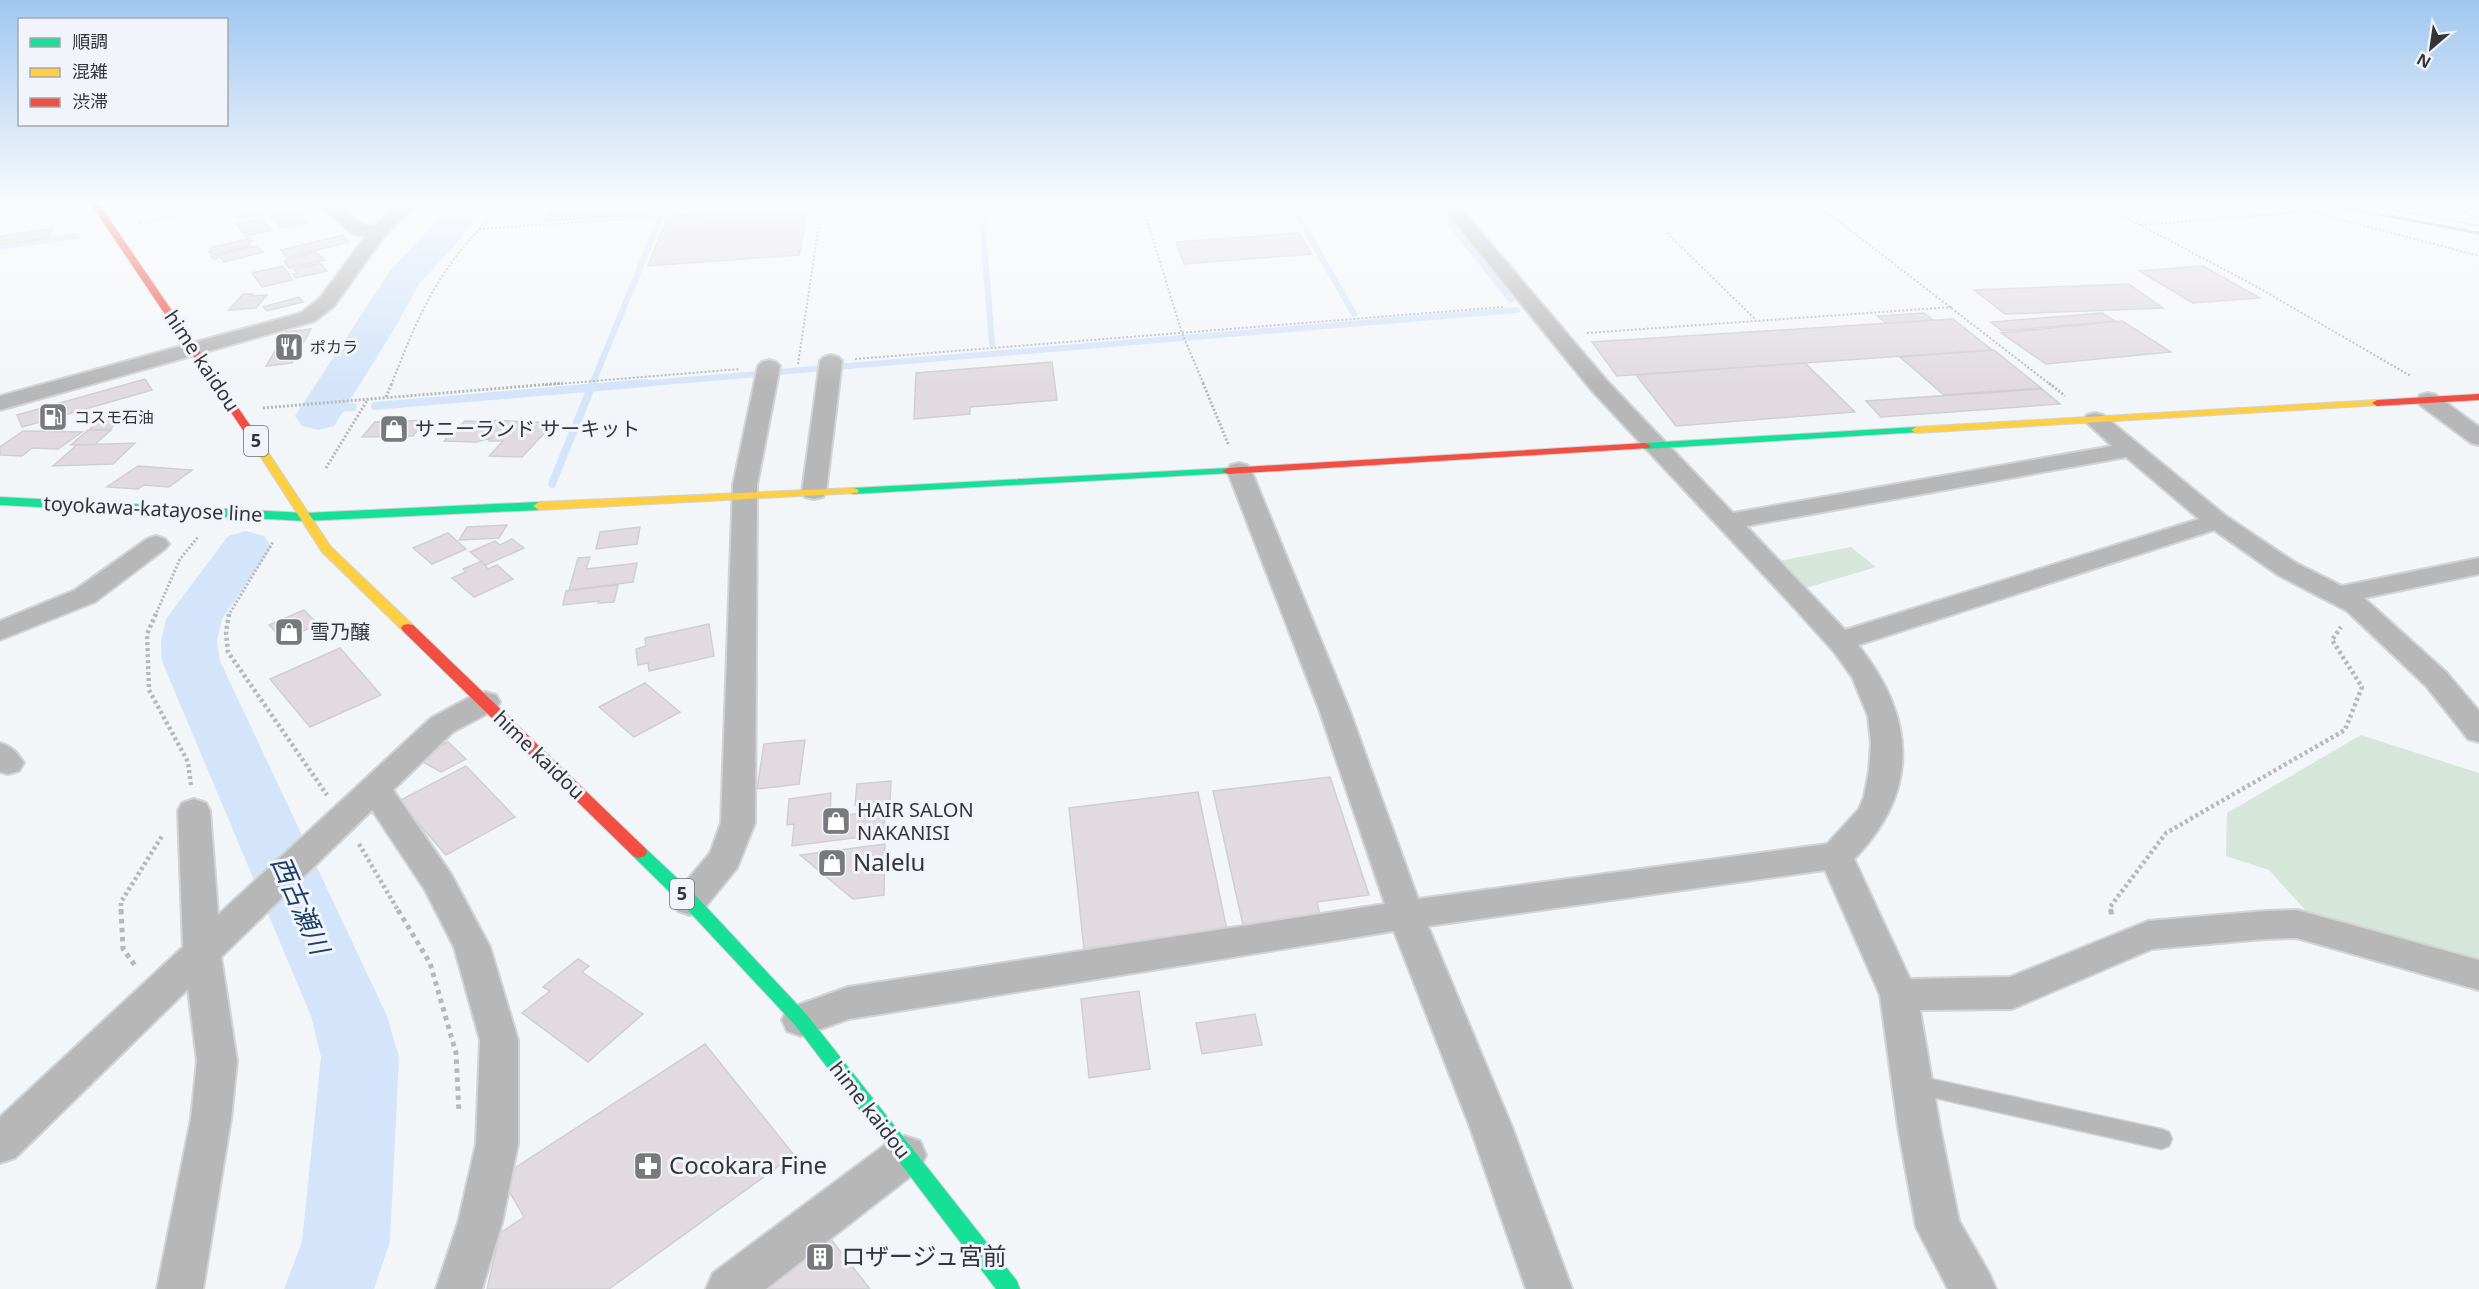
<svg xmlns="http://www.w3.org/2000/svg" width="2479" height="1289" viewBox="0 0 2479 1289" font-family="'Noto Sans','Noto Sans JP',sans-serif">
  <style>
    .green { fill: #d6e6da }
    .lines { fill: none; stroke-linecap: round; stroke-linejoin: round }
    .stream-far1 { stroke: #d4e4fa; stroke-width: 6 }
    .stream { stroke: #d4e4fa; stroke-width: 8 }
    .river { fill: #d4e4fa; fill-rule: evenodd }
    .building { fill: #e1dbe0; stroke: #cfcfd1; stroke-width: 1.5 }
    .lane-casing { stroke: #d1d3d5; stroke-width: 3 }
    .street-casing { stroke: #d1d3d5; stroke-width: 4 }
    .fast-casing { stroke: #d1d3d5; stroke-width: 2 }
    .slow-casing { stroke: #d1d3d5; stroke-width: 2 }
    .jam-casing { stroke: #d1d3d5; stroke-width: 2 }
    .path-far3 { stroke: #b8b8b8; stroke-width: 2; stroke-dasharray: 2 2; stroke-linecap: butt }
    .path-far2 { stroke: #b8b8b8; stroke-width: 3; stroke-dasharray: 2 2; stroke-linecap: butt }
    .path-far1 { stroke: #b8b8b8; stroke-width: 4.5; stroke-dasharray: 3 3; stroke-linecap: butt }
    .path { stroke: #b8b8b8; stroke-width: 5; stroke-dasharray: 4.5 4.5; stroke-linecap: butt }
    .lane { fill: #b8b7b8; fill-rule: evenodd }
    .street { fill: #b8b7b8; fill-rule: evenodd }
    .fast { fill: #16e098; fill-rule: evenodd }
    .slow { fill: #ffcf43; fill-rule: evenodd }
    .jam { fill: #f24e42; fill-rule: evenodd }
    .rail { stroke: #b2b4b5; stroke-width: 3 }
    .labels { text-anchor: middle; stroke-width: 6; stroke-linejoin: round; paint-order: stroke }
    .far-poi-label { font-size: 16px; fill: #343538; stroke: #f1f5fb; text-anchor: start }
    .shield { fill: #f1f5fb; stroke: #6d6f72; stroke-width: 1.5 }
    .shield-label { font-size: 18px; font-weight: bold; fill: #343538 }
    .street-label { font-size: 20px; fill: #343538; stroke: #f1f5fb }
    .poi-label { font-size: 20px; fill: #343538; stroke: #f1f5fb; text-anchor: start }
    .near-poi-label { font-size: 24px; fill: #343538; stroke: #f1f5fb; text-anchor: start }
    .near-water-label { font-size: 26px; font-style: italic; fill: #1e3f65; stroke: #f1f5fb }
  </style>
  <rect width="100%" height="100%" fill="#f3f6f9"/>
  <path class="green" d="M 1851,547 L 1876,567 L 1806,588 L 1779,561 Z
    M 2361,735 L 2479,773 L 2479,965 L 2315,921 L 2269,870 L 2226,856 L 2227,813 Z"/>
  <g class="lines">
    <path class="stream-far1" d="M 981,204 L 992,344
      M 1291,204 L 1354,314
      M 1435,204 L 1511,300
      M 0,247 L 77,236
      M 777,372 L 1517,310
      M 592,385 L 666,204
      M 627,385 L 758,374"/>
    <path class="stream" d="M 375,406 L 645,383
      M 323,409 L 353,407
      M 552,484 L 593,383"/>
    <path class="river" d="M 451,204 L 485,204 L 458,242 L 419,284 L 393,331 L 334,426 L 318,430 L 302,426 L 295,416 L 390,271 L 432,226 Z
      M 246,531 L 264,536 L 272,547 L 222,619 L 217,641 L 220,661 L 387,1016 L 399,1057 L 390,1242 L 374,1289 L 284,1289 L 302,1242 L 321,1057 L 311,1016 L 162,661 L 161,641 L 166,619 L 228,536 Z"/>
  </g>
  <path class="building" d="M 167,204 L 214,204 L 173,213 Z
    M 244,204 L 310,204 L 240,220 L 228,207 Z
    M 555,204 L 664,204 L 660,214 L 545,221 Z
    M 808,209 L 799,255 L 648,266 L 667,218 Z
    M 294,210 L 308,222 L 281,228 L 270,216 Z
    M 261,218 L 272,230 L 246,236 L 236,224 Z
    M 52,229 L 49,238 L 0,245 L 0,236 Z
    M 1299,233 L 1312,254 L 1184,264 L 1176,242 Z
    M 343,235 L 349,242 L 287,258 L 281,250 Z
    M 250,238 L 253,241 L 248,242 L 251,246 L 212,255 L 209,252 L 212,251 L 210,248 Z
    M 257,246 L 263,252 L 224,262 L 220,257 L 214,259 L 211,257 Z
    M 315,252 L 325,260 L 289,268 L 284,261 Z
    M 320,263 L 327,271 L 296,278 L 293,274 L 297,273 L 294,269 Z
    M 283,266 L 293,280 L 262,287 L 252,273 Z
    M 2203,266 L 2260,298 L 2193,303 L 2139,271 Z
    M 2129,284 L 2163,308 L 2005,314 L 1974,290 Z
    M 243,294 L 253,294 L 251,296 L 267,295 L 256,308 L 229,310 Z
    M 299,297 L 303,302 L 267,311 L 263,307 Z
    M 1924,313 L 1933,320 L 1886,323 L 1877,316 Z
    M 2102,313 L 2115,321 L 2002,331 L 1991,322 Z
    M 1953,319 L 1992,350 L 1617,376 L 1592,342 Z
    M 2122,321 L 2171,352 L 2046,364 L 2001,333 Z
    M 311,329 L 292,363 L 266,366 L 286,332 Z
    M 1994,350 L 2041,388 L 1944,395 L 1900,357 Z
    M 1052,362 L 1057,400 L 970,407 L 970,414 L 914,419 L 916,373 Z
    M 1805,363 L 1855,412 L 1676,426 L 1636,375 Z
    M 145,379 L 152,390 L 22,427 L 17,415 Z
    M 2042,389 L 2060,404 L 1881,417 L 1866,401 Z
    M 125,415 L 110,429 L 89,430 L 105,416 Z
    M 426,420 L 413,436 L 362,437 L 375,422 Z
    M 489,420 L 554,423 L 522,457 L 489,456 L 503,441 L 489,441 L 491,438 L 476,442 L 444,441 L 465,421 L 488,422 Z
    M 88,430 L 111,430 L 95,444 L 71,445 Z
    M 23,431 L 82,432 L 58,449 L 32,448 L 22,456 L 0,455 L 0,447 Z
    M 135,443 L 113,464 L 53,466 L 77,445 Z
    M 138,466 L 192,470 L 169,487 L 144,485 L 138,489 L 107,487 Z
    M 507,525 L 499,538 L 459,540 L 467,527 Z
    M 640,527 L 637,544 L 596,549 L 600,532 Z
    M 448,533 L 466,549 L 432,564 L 413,548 Z
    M 512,539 L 524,548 L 486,565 L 470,552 L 495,541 L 500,545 Z
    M 590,557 L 586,569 L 637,563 L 633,582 L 569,590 L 578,558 Z
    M 482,561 L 488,569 L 497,565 L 513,579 L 474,597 L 452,578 L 466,572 L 463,569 Z
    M 618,585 L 614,602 L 598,603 L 599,601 L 563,605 L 566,591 Z
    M 304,610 L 318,624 L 284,640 L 269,625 Z
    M 709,624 L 714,656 L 649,671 L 648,663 L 638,665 L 636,649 L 646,646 L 645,638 Z
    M 340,648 L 381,695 L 310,727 L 270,679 Z
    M 645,683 L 680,712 L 634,737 L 599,707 Z
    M 805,740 L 799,784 L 757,789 L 764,744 Z
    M 448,742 L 466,759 L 441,772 L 423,762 L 417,765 L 413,760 Z
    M 466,766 L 515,817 L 446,855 L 399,801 Z
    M 1330,777 L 1369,895 L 1317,902 L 1320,915 L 1243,925 L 1213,791 Z
    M 891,781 L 890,801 L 855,805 L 857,784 Z
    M 1198,792 L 1227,930 L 1084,949 L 1069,808 Z
    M 831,793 L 830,817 L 885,810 L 884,834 L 792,846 L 794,824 L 787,825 L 789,799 Z
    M 885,844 L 884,895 L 853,899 L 800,855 Z
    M 578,959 L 589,966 L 582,972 L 643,1014 L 588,1062 L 522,1013 L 550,991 L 543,987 Z
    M 1139,991 L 1150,1069 L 1089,1078 L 1081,999 Z
    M 1255,1014 L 1262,1045 L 1202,1054 L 1196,1023 Z
    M 705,1044 L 794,1155 L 609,1289 L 487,1289 L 500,1233 L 524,1217 L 501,1177 Z
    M 826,1233 L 870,1289 L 769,1289 L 764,1282 Z"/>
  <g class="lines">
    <g class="lane-casing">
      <path id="lane" d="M 1913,1075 L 2161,1129 L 2169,1132 L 2172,1139 L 2169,1146 L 2161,1149 L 1913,1093 L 1906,1091 L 1902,1084 L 1906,1077 Z"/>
    </g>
    <g class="street-casing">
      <path id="street" d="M 319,204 L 337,204 L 363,225 L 374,226 L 399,204 L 417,204 L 384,236 L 334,306 L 315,321 L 0,410 L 0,396 L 301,313 L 320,298 L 366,236 L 352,234 Z
        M 1440,204 L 1457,204 L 1608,382 L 1733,513 L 2112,446 L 2084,420 L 2087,415 L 2095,413 L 2103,415 L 2226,516 L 2296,563 L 2342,586 L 2479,558 L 2479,574 L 2364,598 L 2446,672 L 2479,711 L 2479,742 L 2468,739 L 2426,686 L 2347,611 L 2278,575 L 2214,530 L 1858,645 C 1915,716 1921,791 1854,859 L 1910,979 L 2010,977 L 2148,921 L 2265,911 L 2297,910 L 2479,960 L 2479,990 L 2297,938 L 2265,939 L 2152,949 L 2012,1009 L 1920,1010 L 1940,1127 L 1959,1221 L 1989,1273 L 1996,1289 L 1948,1289 L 1916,1227 L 1898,1127 L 1880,995 L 1825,870 L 1428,926 L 1512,1127 L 1572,1289 L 1526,1289 L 1470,1127 L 1394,931 L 849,1019 L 801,1036 L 787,1031 L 782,1020 L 787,1009 L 848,987 L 1385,904 L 1319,709 L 1227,470 L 1231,465 L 1239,463 L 1247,465 L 1251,470 L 1349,709 L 1418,899 L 1827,844 L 1859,809 L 1864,797 L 1869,771 L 1871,743 L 1868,716 L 1852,677 L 1835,653 L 1789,602 L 1593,392 ZM 2126,457 L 2199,519 L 1845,630 L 1746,526 Z
        M 831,355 L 838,357 L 842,361 L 826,492 L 823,497 L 814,499 L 805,497 L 802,492 L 820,361 L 824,357 Z
        M 769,360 L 776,362 L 780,366 L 757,485 L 755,823 L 737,868 L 702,911 L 690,915 L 678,911 L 672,901 L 678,891 L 710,853 L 721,823 L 733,485 L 758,366 L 762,362 Z
        M 2428,393 L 2436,395 L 2479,427 L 2479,445 L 2471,443 L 2420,405 L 2417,400 L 2420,395 Z
        M 156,536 L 165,539 L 169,544 L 165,549 L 95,602 L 0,640 L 0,621 L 75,590 L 147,539 Z
        M 485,692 L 496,695 L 500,702 L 496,709 L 453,732 L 393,790 L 451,874 L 490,947 L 518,1040 L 518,1144 L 502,1223 L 482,1289 L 436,1289 L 458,1223 L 476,1144 L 480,1040 L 454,947 L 425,890 L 372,810 L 221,957 L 237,1061 L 231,1119 L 203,1289 L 157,1289 L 191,1119 L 197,1061 L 188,989 L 15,1158 L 0,1163 L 0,1117 L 183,947 L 178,811 L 182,803 L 194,799 L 206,803 L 210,811 L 218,915 L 431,718 L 474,695 Z
        M 0,743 C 12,747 17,752 24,763 L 19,771 L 8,774 L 0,772 Z
        M 905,1136 L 920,1141 L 926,1155 L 920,1169 L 766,1289 L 706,1289 L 713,1273 L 890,1141 Z"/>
    </g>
    <g class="fast-casing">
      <path id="fast" d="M 1916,427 L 1921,430 L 1920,432 L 1645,449 L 1639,446 L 1645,443 Z
        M 1228,468 L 1234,471 L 1232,473 L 853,494 L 847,491 L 853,488 Z
        M 0,497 L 305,513 L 539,502 L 545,506 L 539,510 L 305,521 L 0,505 Z
        M 639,846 L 645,848 L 696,896 L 807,1015 L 1017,1281 L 1020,1289 L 996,1289 L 795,1025 L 684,906 L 633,856 L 631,852 L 633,848 Z"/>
    </g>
    <g class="slow-casing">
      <path id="slow" d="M 3,204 L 13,204 L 0,210 L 0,205 Z
        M 2377,400 L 2381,401 L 2381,405 L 1916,433 L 1911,430 L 1916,427 Z
        M 251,431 L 256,434 L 331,547 L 413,625 L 415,628 L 413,631 L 403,631 L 322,552 L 246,434 Z
        M 853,488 L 857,489 L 859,491 L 857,493 L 539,510 L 533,506 L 539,502 Z"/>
    </g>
    <g class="jam-casing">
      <path id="jam" d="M 91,204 L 99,204 L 256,434 L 255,436 L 247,436 Z
        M 2479,394 L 2479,400 L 2377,406 L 2372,403 L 2377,400 Z
        M 1645,443 L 1651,446 L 1649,448 L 1228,474 L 1222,471 L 1228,468 Z
        M 408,624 L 413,625 L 645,848 L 647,852 L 645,856 L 639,858 L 633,856 L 403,631 L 401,628 L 403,625 Z"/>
    </g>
    <path class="path-far3" d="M 1142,204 L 1182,333 L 1204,385
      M 1810,204 L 1832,216 L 2051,385
      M 2100,204 L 2250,283 L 2411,376
      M 2282,204 L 2479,256
      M 2362,204 L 2479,226
      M 2445,204 L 2479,218
      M 140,223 L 230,204
      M 2141,225 L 2303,212
      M 479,229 L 848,204
      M 1667,233 L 1756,320
      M 1587,333 L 1952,307
      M 855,359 L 1503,307
      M 798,364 L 822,204
      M 391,385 C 405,351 418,315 438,283 C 455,254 479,229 502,204
      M 545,385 L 740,369"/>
    <path class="path-far2" d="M 1203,383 L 1229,446
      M 2049,383 L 2065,396
      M 386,397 L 392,383
      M 263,408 L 563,383
      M 326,468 L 368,399
      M 155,616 L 180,559 L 199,536
      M 228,616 L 273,542"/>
    <path class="path-far1" d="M 156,614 L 147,634 L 149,690 L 188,762 L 191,785
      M 229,614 L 226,632 L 228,652 L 327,795
      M 359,844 L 399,912
      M 121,912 L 121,902 L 162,836
      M 2111,912 L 2110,907 L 2166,833 L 2345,730 L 2362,687 L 2332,640 L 2341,627"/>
    <path class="path" d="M 121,910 L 123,949 L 137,968
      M 398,910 L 430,963 L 456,1053 L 459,1113
      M 2111,910 L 2112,918"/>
    <use href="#lane" class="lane"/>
    <use href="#street" class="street"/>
    <use href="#fast" class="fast"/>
    <use href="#slow" class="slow"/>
    <use href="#jam" class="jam"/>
    <path class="rail" d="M 2325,204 L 2479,233"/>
  </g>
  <linearGradient id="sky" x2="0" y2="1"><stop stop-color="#a0c7ef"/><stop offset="0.53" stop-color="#fafbfc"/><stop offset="1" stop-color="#fafbfc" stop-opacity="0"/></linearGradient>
  <rect width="2479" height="384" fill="url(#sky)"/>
  <defs>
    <g id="restaurant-square" transform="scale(1.5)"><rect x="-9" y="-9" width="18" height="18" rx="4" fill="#77797c" stroke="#f1f5fb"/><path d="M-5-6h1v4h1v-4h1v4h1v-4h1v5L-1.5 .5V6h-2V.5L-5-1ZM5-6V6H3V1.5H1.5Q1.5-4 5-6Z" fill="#fff"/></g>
    <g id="fuel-square" transform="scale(1.5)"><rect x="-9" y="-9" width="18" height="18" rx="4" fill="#77797c" stroke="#f1f5fb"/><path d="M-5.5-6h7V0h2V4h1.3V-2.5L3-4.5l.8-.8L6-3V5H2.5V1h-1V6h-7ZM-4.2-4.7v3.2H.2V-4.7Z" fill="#fff"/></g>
    <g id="shop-square" transform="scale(1.5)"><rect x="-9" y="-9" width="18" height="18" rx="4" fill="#77797c" stroke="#f1f5fb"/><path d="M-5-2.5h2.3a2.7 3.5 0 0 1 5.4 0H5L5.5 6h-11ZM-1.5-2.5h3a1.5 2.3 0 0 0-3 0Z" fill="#fff"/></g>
    <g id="pharmacy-square" transform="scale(1.5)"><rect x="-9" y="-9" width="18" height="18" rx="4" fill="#77797c" stroke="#f1f5fb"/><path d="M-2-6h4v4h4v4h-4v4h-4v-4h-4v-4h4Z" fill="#fff"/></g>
    <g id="building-square" transform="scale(1.5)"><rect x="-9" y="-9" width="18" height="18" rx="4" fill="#77797c" stroke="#f1f5fb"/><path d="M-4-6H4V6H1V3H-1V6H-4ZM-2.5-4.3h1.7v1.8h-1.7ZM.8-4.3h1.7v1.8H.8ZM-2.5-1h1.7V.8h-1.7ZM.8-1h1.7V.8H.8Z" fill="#fff"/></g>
  </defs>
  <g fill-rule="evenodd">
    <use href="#restaurant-square" x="289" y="347"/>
    <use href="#fuel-square" x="53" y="417"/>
    <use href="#shop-square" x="394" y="429"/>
    <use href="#shop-square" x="289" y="632"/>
    <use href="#shop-square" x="836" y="821"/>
    <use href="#shop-square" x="832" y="863"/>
    <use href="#pharmacy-square" x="648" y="1166"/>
    <use href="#building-square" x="820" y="1257"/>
  </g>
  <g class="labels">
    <g class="far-poi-label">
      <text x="310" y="353">ポカラ</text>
      <text x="74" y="423">コスモ石油</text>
    </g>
    <g class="shield">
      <rect x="244" y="426" width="24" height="30" rx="4.5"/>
      <rect x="670" y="879" width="24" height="30" rx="4.5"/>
    </g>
    <g class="shield-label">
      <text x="256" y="447">5</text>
      <text x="682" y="900">5</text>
    </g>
    <g class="street-label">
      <text transform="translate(202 361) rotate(56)" y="7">hime kaidou</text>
      <text transform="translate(153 509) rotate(3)" y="7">toyokawa-katayose line</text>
      <text transform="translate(539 755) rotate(44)" y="7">hime kaidou</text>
      <text transform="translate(870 1110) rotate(52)" y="7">hime kaidou</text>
    </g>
    <g class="poi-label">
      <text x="415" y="436">サニーランド サーキット</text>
      <text x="310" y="639">雪乃醸</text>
      <text x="857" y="817">HAIR SALON<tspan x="857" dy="23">NAKANISI</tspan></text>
    </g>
    <g class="near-poi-label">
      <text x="853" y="871">Nalelu</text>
      <text x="669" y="1174">Cocokara Fine</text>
      <text x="841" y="1265">ロザージュ宮前</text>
    </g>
    <g class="near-water-label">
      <text transform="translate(300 905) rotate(66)" y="9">西古瀬川</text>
    </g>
  </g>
  <rect x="18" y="18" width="210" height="108" fill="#f1f5fb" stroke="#a5a8ad" stroke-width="1.5"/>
  <rect x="30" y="38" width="30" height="9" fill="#16e098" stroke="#a5a8ad" stroke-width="1.5"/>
  <text x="72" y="48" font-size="18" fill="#343538">順調</text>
  <rect x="30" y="68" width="30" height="9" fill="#ffcf43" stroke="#a5a8ad" stroke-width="1.5"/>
  <text x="72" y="78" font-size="18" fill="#343538">混雑</text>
  <rect x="30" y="98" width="30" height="9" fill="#f24e42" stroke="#a5a8ad" stroke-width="1.5"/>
  <text x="72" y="108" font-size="18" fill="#343538">渋滞</text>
  <g transform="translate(2431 48) rotate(209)" stroke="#f1f5fb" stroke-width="4.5" paint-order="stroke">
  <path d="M0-4.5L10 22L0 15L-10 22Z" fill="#343538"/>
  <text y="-9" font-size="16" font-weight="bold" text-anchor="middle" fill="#343538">N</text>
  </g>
</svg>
